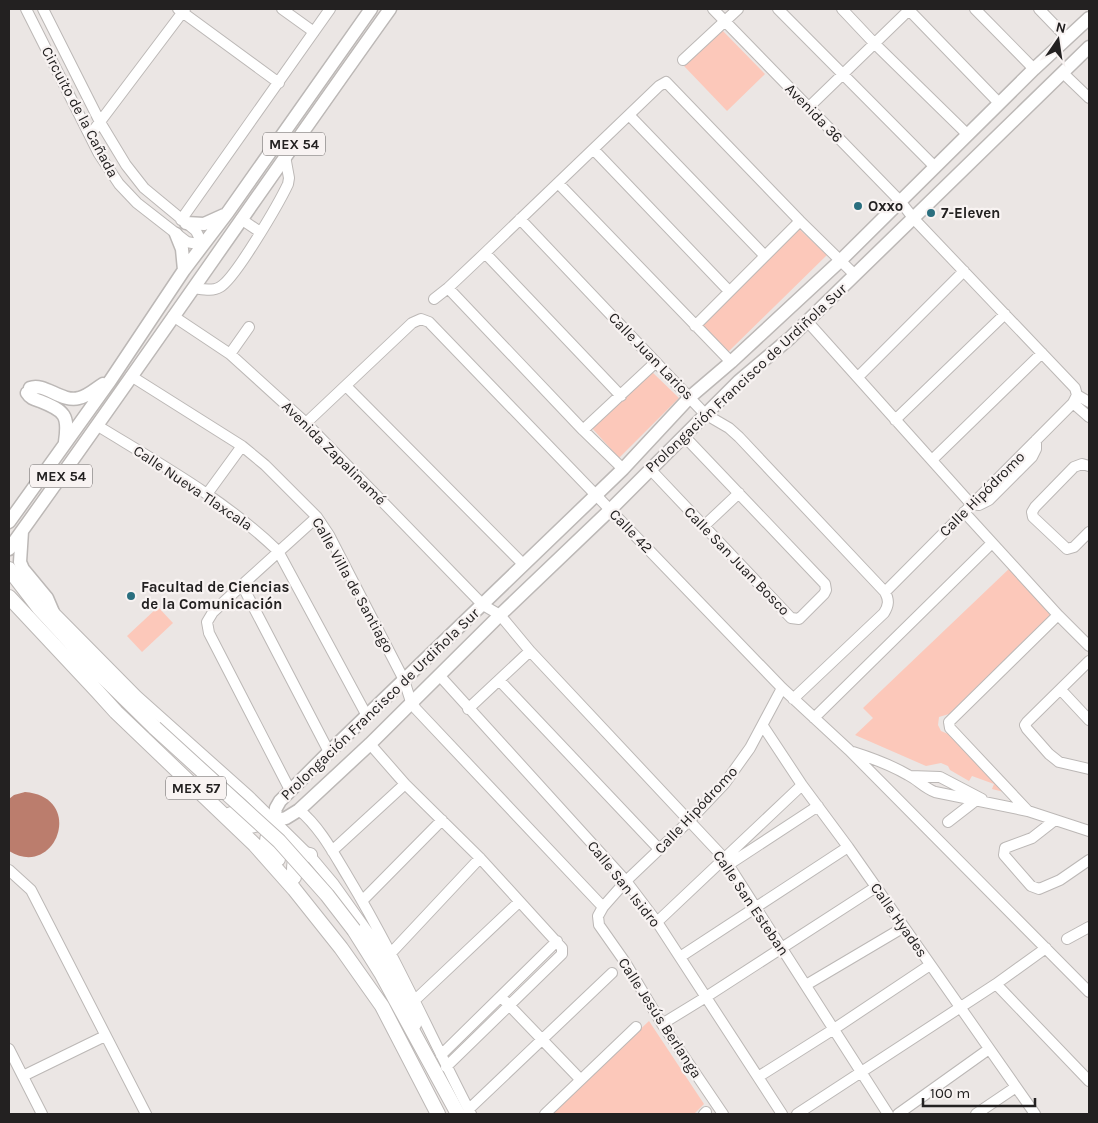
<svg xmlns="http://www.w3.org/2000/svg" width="1098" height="1123" viewBox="0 0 1098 1123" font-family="Karla,sans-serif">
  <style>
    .green { fill: #fcc8ba }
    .water { fill: #bb7d6d }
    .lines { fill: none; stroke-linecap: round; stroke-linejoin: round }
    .minor-casing { stroke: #bcb8b6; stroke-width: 12 }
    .major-casing { stroke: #bcb8b6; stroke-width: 15 }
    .highway-casing { stroke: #bcb8b6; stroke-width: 16 }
    .minor { stroke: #fff; stroke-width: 10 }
    .major { stroke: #fff; stroke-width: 12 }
    .highway { stroke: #fff; stroke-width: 14 }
    .highway-bridge-casing { stroke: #bcb8b6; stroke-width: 16; stroke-linecap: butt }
    .highway-bridge { stroke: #fff; stroke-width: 14 }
    .poi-dot { fill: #2a6f7f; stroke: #f8f3f2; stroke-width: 2 }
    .labels { text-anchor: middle; stroke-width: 4.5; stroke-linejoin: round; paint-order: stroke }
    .shield { fill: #f8f3f2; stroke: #636060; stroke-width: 1 }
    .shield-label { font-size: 14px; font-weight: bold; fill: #232121 }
    .street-label { font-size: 15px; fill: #232121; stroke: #f8f3f2 }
    .poi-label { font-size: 15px; font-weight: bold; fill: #232121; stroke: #f8f3f2; text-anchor: start }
  </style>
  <rect width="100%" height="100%" fill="#ebe6e4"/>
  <path class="green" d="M 721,29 L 765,74 L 727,111 L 684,66 Z
    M 798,228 L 827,255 L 727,353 L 699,324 Z
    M 650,370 L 679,398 L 619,458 L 591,427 Z
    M 1012,566 L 1053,612 L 949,714 L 939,717 L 938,725 L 941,731 L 948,734 L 1004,792 L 992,789 L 994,784 L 972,776 L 969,781 L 950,770 L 948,766 L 941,763 L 926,766 L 855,735 L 873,718 L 863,708 Z
    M 158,607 L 173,623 L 142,652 L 127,636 Z
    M 649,1021 L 704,1104 L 694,1114 L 553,1114 L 552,1113 Z"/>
  <path class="water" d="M 25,792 C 86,797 56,880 9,851 L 9,799 L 14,795 Z"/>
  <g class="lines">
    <g class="minor-casing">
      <path id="minor" d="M 26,9 L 99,154 L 119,184 L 137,203 L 187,242 L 203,245
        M 43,9 L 100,122 L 126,165 L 144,188 L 196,231 L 203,245
        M 178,9 L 279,83
        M 282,9 L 314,32
        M 713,9 L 900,201 L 914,219 L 1075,388 L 1077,395 L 1089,402
        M 778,9 L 935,167
        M 842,9 L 875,44 L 968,135
        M 908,9 L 999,103
        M 975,9 L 1034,69
        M 1039,9 L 1067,38
        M 683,60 L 738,9
        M 1063,73 L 1089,98
        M 809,107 L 910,9
        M 629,115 L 765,256
        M 90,135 L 185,9
        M 594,150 L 729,291
        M 558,183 L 731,362
        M 241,219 L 260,232
        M 520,219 L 705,414 L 729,428 L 739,437 L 885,592 C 889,600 889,605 884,613 L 793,699
        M 181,220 L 330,9
        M 485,253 L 621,396
        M 193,288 C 202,289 212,292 220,287 C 235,279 279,203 288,184 L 289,178 L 285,156
        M 448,288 L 583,430 L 623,469
        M 434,299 L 448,288 L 485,253 L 659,86 L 666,82 L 800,221 L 855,275
        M 173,316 L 230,354 L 306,423 L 483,605 L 500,615 L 530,651 L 724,858 L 888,1114
        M 807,321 L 971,504
        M 695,326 L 800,221
        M 230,354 L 249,327
        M 131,376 L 242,446 L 265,465 L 317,517 L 329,535 L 404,680 L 411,702 L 416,709 L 603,907
        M 858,377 L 964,271
        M 346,386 L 524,565
        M 1073,403 L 1089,417
        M 895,420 L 1005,314
        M 306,423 L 412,323 L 421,319 L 429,322 L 782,688 L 849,750 L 1089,992
        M 98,426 C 160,464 225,500 278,551 L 367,716
        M 583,430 L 656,362
        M 932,460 L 1042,353
        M 1089,466 L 1082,464 L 1074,467 L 1035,507 L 1032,512 L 1033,517 L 1067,549 L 1074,547 L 1089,532
        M 650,469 L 791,618 L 799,619 L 824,594 L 826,590 L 825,584 L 684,436
        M 207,494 L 242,446
        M 971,504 L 979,505 L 989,500 L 1032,457 L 1036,449 L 1036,440
        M 964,512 L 1058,615 L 1089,646
        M 704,526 L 739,493
        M 242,585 L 329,752
        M 885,592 L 1073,403 L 1077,395
        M 48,606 L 137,696 L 249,796 L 312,858 L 333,883 L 372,938 L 416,1025
        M 1089,661 L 1027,722 L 1025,725 L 1027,729 L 1049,754 L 1059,762 L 1089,769
        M 439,675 L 626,881 L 657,922 L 782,1114
        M 499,680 L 659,849
        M 1061,690 L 1089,720
        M 468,709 L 530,651
        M 814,718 L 992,543
        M 763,726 L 802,785 L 848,847 L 1035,1114
        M 370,744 L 405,784 L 480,858 L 562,948 L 562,954 L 446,1067
        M 853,752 C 872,758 891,765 908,775 C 918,780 923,787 935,792 L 1028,811 L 1089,831
        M 910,776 L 940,777 L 982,799
        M 290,790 L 209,633 L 207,622 L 213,612 L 242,585 L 317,517
        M 299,810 C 320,827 334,854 348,877 C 394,953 430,1035 471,1114
        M 1028,811 L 950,728 L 949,722 L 1058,615
        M 1055,820 L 1032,838 L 1005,848 L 1004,855 L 1031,886 L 1039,889 L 1060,880 L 1089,860
        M 948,822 L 979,798
        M 332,851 L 405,784
        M 728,865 L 818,806
        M 9,870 L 31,890 L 146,1114
        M 362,901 L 442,820
        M 657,922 L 802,785
        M 1067,939 L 1089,927
        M 391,953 L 480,858
        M 680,957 L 848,847
        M 996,984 L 1089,1081
        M 806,985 L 904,927
        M 414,1001 L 519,902
        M 505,1001 L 580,1079
        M 662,1024 L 706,997 L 876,887
        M 9,1049 L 42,1114
        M 441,1055 L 557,941
        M 23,1076 L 105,1036
        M 758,1077 L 834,1029 L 930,965
        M 468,1110 L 612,973
        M 545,1114 L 636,1027
        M 704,1114 L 706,1112
        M 723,1114 L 662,1024 L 625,962 L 599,925 L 598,916 L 603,907 L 626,881 L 689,821 L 725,783 L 750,748 L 782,688
        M 797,1114 L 996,984 L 1046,948
        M 898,1114 L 989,1049
        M 976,1114 L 1016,1087"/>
    </g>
    <g class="major-casing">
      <path id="major" d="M 1089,18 L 1034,69 L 840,261 L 731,362 L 690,397 L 623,469 L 329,752 L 280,801 L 276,808 L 274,821 L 286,818 L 299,810 L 370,744 L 500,615 L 610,510 L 739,381 L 790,338 L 1089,47
        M 186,223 L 204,224 L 224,215
        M 176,234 L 182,249 L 184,270
        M 30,388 C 44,382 62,403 79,398 C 88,396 95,389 103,384
        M 27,393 C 30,398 34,399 40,401 C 65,411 69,415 65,442
        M 9,522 L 110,381 L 184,270 L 228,212 L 371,9
        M 22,531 L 20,562 L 23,569 L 47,598 L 53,612
        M 9,549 C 138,370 262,188 390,9"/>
    </g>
    <g class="highway-casing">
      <path id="highway" d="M 9,569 L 39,608 L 98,672 L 155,728
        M 9,597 L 97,691 L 116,712 L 255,845 L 294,889 L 341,948 L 382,1006 L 438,1114
        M 231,814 L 250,826 L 274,821
        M 274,822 C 265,839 263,845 278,859
        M 294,877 C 294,864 292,851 310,855
        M 354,930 L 381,973 L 458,1114"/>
    </g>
    <use href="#minor" class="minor"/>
    <use href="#major" class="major"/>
    <use href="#highway" class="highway"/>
    <g class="highway-bridge-casing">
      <path id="highway-bridge" d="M 155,728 L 279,841 L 327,895 L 354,930"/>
    </g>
    <use href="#highway-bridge" class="highway-bridge"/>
  </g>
  <g class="poi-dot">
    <circle cx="858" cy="206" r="5"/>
    <circle cx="931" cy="213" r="5"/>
    <circle cx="131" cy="596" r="5"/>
  </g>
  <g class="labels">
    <g class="shield">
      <rect x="263" y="132.5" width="62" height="23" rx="4"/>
      <rect x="30" y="464.5" width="62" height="23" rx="4"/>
      <rect x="166" y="776.5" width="60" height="23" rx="4"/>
    </g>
    <g class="shield-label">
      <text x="294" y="149">MEX 54</text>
      <text x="61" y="481">MEX 54</text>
      <text x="196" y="793">MEX 57</text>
    </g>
    <g class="street-label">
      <text transform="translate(80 112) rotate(62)" y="5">Circuito de la Cañada</text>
      <text transform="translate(814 113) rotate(46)" y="5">Avenida 36</text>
      <text transform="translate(651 356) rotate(46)" y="5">Calle Juan Larios</text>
      <text transform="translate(746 378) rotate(-43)" y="5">Prolongación Francisco de Urdiñola Sur</text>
      <text transform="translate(334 453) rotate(45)" y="5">Avenida Zapalinamé</text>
      <text transform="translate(193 488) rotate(34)" y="5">Calle Nueva Tlaxcala</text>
      <text transform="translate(982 494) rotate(-45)" y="5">Calle Hipódromo</text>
      <text transform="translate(631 531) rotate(46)" y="5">Calle 42</text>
      <text transform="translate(737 561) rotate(46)" y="5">Calle San Juan Bosco</text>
      <text transform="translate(353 585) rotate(61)" y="5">Calle Villa de Santiago</text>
      <text transform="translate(380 704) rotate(-44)" y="5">Prolongación Francisco de Urdiñola Sur</text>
      <text transform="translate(696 810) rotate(-47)" y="5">Calle Hipódromo</text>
      <text transform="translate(624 884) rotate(51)" y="5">Calle San Isidro</text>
      <text transform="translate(751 903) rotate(56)" y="5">Calle San Esteban</text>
      <text transform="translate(899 920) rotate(55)" y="5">Calle Hyades</text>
      <text transform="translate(660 1018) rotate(57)" y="5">Calle Jesús Berlanga</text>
    </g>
    <g class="poi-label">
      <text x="868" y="211">Oxxo</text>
      <text x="941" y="218">7-Eleven</text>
      <text x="141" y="592">Facultad de Ciencias<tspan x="141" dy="17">de la Comunicación</tspan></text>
    </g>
  </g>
  <rect width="1098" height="1123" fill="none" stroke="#232121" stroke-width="20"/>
  <g transform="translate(1058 40) rotate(13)" stroke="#f8f3f2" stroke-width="4" paint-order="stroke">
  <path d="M0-4L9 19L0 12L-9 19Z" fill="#232121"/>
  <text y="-8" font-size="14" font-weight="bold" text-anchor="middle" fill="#232121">N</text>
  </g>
  <path d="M923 1098v8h112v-8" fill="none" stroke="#232121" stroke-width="2.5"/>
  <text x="930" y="1098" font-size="15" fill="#232121" stroke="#f8f3f2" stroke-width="4" paint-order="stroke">100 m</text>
</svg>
